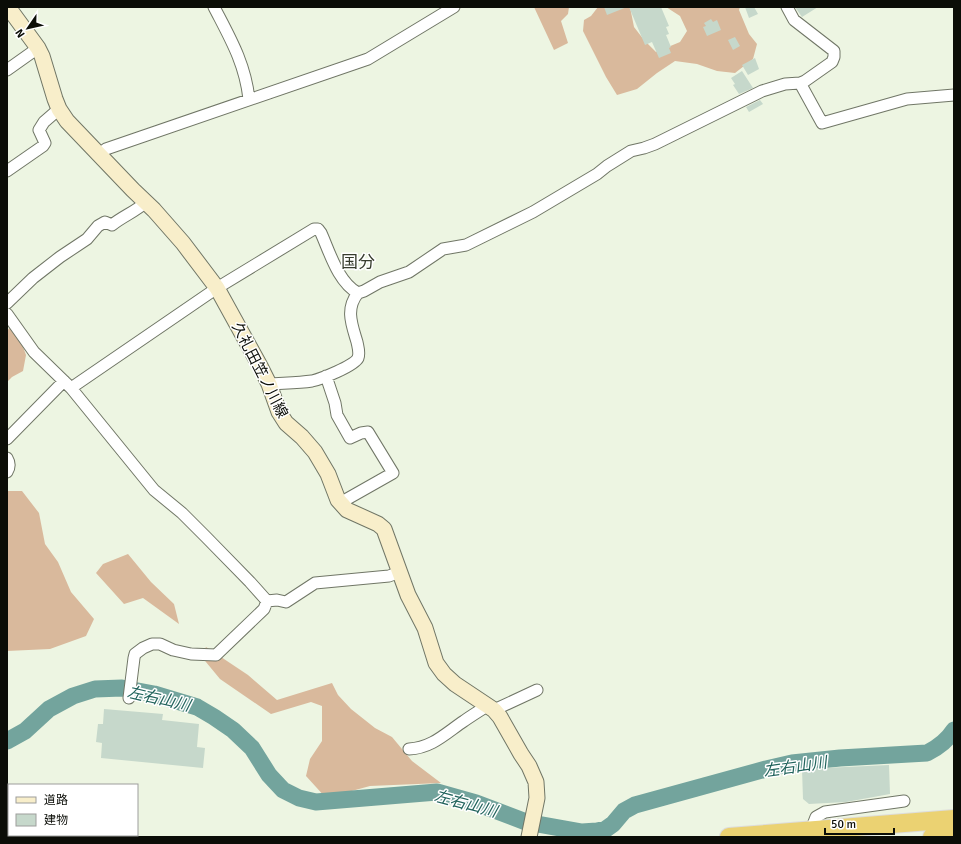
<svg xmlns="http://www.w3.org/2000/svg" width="961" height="844" viewBox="0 0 961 844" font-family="Signika,'Noto Sans JP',sans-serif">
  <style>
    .forest { fill: #d9b99c }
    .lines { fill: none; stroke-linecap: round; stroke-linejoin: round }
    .river { stroke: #73a49d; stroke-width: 17 }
    .building { fill: #c6d8cb }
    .minor-casing { stroke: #707666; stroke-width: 13 }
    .secondary-casing { stroke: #707666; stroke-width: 17 }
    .trunk-casing { stroke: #dddddc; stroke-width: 20 }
    .minor { stroke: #fff; stroke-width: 11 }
    .secondary { stroke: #f8eeca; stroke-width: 15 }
    .trunk { stroke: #ebd272; stroke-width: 18 }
    .labels { text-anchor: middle; stroke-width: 3; stroke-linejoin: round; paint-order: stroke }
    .street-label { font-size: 15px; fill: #0b0d07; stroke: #fff }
    .water-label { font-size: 16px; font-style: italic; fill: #21635c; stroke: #fff }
    .quarter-label { font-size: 17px; fill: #373c2e; stroke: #fff }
  </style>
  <rect width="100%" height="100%" fill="#edf5e2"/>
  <path class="forest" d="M 534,7 L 569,7 L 568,14 L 561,21 L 568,43 L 554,50 Z
    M 598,7 L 630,7 L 634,27 L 644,40 L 656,52 L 680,42 L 687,31 L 680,16 L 666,7 L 740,7 L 739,10 L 749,34 L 757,44 L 753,59 L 735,73 L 717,71 L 697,64 L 675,61 L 657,73 L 637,89 L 617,95 L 606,77 L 583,31 L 584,20 L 591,16 Z
    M 11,326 L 19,336 L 26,355 L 23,371 L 12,377 L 7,382 L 7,331 Z
    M 7,491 L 22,491 L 39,513 L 45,544 L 58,562 L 71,592 L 94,619 L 86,636 L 50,649 L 7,651 Z
    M 128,554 L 151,582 L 174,604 L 179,624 L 143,598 L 124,604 L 96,573 L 103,564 Z
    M 206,647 L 248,675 L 277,700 L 332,683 L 338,695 L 351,709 L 375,728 L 392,737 L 412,761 L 441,783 L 370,786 L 326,798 L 306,776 L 310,759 L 322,741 L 322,706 L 311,702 L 271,714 L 220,679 L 201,656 Z"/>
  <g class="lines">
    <path class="river" d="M 7,741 L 25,731 L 49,709 L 73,696 L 95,689 L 122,688 L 154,694 L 197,707 L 214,717 L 233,730 L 252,748 L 269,775 L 283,790 L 299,798 L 316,802 L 437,792 L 476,803 L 526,822 L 582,832 L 597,831 L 606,829 L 613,824 L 624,811 L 635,805 L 766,769 L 792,763 L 840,758 L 927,753 C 939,747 947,741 954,730"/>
  </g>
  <path class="building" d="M 604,7 L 627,7 L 607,15 Z
    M 629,7 L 661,7 L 669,26 L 666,27 L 669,34 L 666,35 L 671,47 L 669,48 L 671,53 L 659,58 L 652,42 L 645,45 Z
    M 745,7 L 754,7 L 758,14 L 749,18 Z
    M 795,7 L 818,7 L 802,17 Z
    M 711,19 L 713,22 L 717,20 L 721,30 L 707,36 L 703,27 L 706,26 L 704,23 Z
    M 735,37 L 740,46 L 733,50 L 728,40 Z
    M 755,58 L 759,69 L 748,75 L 742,65 Z
    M 742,71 L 753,88 L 739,94 L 733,85 L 735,84 L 731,78 Z
    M 760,100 L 763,104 L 749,112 L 746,107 Z
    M 104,709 L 163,714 L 162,720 L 199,724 L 197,747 L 205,748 L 203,768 L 101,758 L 102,743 L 96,742 L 98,724 L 103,724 Z
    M 889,765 L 890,794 L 846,802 L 809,804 L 803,799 L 802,769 Z"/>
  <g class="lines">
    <g class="minor-casing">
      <path id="minor" d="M 214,7 C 230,38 245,63 249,99
        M 7,70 L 38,48
        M 800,83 L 822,123 L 907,99 L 954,95
        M 99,154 L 106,149 L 368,59 L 454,7
        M 7,171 L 43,146 L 45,143 L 39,130 L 44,122 L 59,109
        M 7,303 L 33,278 L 60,257 L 87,239 L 98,226 L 105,222 L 112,225 C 123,216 135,212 146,202
        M 7,314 L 34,352 L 71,388 L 154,490 L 182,513 L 206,537 L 250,582 L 267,601 L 277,600 L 286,602 L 315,583 L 389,576 L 400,572
        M 326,376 L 335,403 L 337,415 L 350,438 L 361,433 L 368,432 L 393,473 L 340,503
        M 269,384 C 283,383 298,383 312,381 C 321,379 354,366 358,358 C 360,353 358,347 357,342 C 352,325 345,309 358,293
        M 71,388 L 217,288 L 314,229 L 318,229 L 321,233 C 330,253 338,282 358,293 L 364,291 L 380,282 L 409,272 L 443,249 L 466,245 L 533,212 L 597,174 L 607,166 L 631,151 L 644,148 L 655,144 L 762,91 L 785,84 L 800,83 L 805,81 L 832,62 L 834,57 L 834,51 L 794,20 L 787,7
        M 7,439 L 64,381
        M 7,458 C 10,463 10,467 7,472
        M 129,698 L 134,658 L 135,654 L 143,648 L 152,644 L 160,644 L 173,650 L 191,654 L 216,655 L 264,609 L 267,601
        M 494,710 L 537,690
        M 409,749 C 432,748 446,733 464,721 C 471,716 479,711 487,706
        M 812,834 L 811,830 L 816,817 L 825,812 L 904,801"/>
    </g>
    <g class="secondary-casing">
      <path id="secondary" d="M 8,7 L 38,48 L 42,56 L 55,99 L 59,109 L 67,121 L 133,190 L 154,210 L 183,243 L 217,288 L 260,366 L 269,384 L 279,412 L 286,423 L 302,437 L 315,452 L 328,474 L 338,500 L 347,510 L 378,524 L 384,529 L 408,595 L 425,628 L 436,663 L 444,674 L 455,684 L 494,710 L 500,717 L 521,754 L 529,766 L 536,782 L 537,798 L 529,837"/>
    </g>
    <g class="trunk-casing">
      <path id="trunk" d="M 7,814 L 9,814
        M 48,835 L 57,837
        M 107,835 L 119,837
        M 729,837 L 954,819
        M 932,837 L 954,835"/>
    </g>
    <use href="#minor" class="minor"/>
    <use href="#secondary" class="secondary"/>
    <use href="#trunk" class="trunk"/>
  </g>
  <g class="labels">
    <g class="street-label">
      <text transform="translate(260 370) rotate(63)" y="5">久礼田笠ノ川線</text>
    </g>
    <g class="water-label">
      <text transform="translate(159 698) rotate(13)" y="6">左右山川</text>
      <text transform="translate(795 766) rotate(-8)" y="6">左右山川</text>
      <text transform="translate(466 803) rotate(15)" y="6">左右山川</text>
    </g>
    <g class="quarter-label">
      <text x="358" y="268">国分</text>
    </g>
  </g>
  <rect width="961" height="844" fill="none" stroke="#0b0d07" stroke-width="16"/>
  <rect x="8" y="784" width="130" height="52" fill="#ffffff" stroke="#9d9e9c"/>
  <rect x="16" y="797" width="20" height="6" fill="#f8eeca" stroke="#9d9e9c"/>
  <text x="44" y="804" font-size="12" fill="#0b0d07">道路</text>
  <rect x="16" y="814" width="20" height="12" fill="#c6d8cb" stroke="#9d9e9c"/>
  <text x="44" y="824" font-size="12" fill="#0b0d07">建物</text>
  <g transform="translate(28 28) rotate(236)" stroke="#ffffff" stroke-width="3" paint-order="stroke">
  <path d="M0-3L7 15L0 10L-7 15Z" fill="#0b0d07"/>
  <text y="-6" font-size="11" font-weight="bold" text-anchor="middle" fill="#0b0d07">N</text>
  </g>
  <path d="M825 828v6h69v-6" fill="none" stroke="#0b0d07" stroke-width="2"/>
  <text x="831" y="828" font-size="12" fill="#0b0d07" stroke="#ffffff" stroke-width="3" paint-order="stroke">50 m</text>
</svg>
